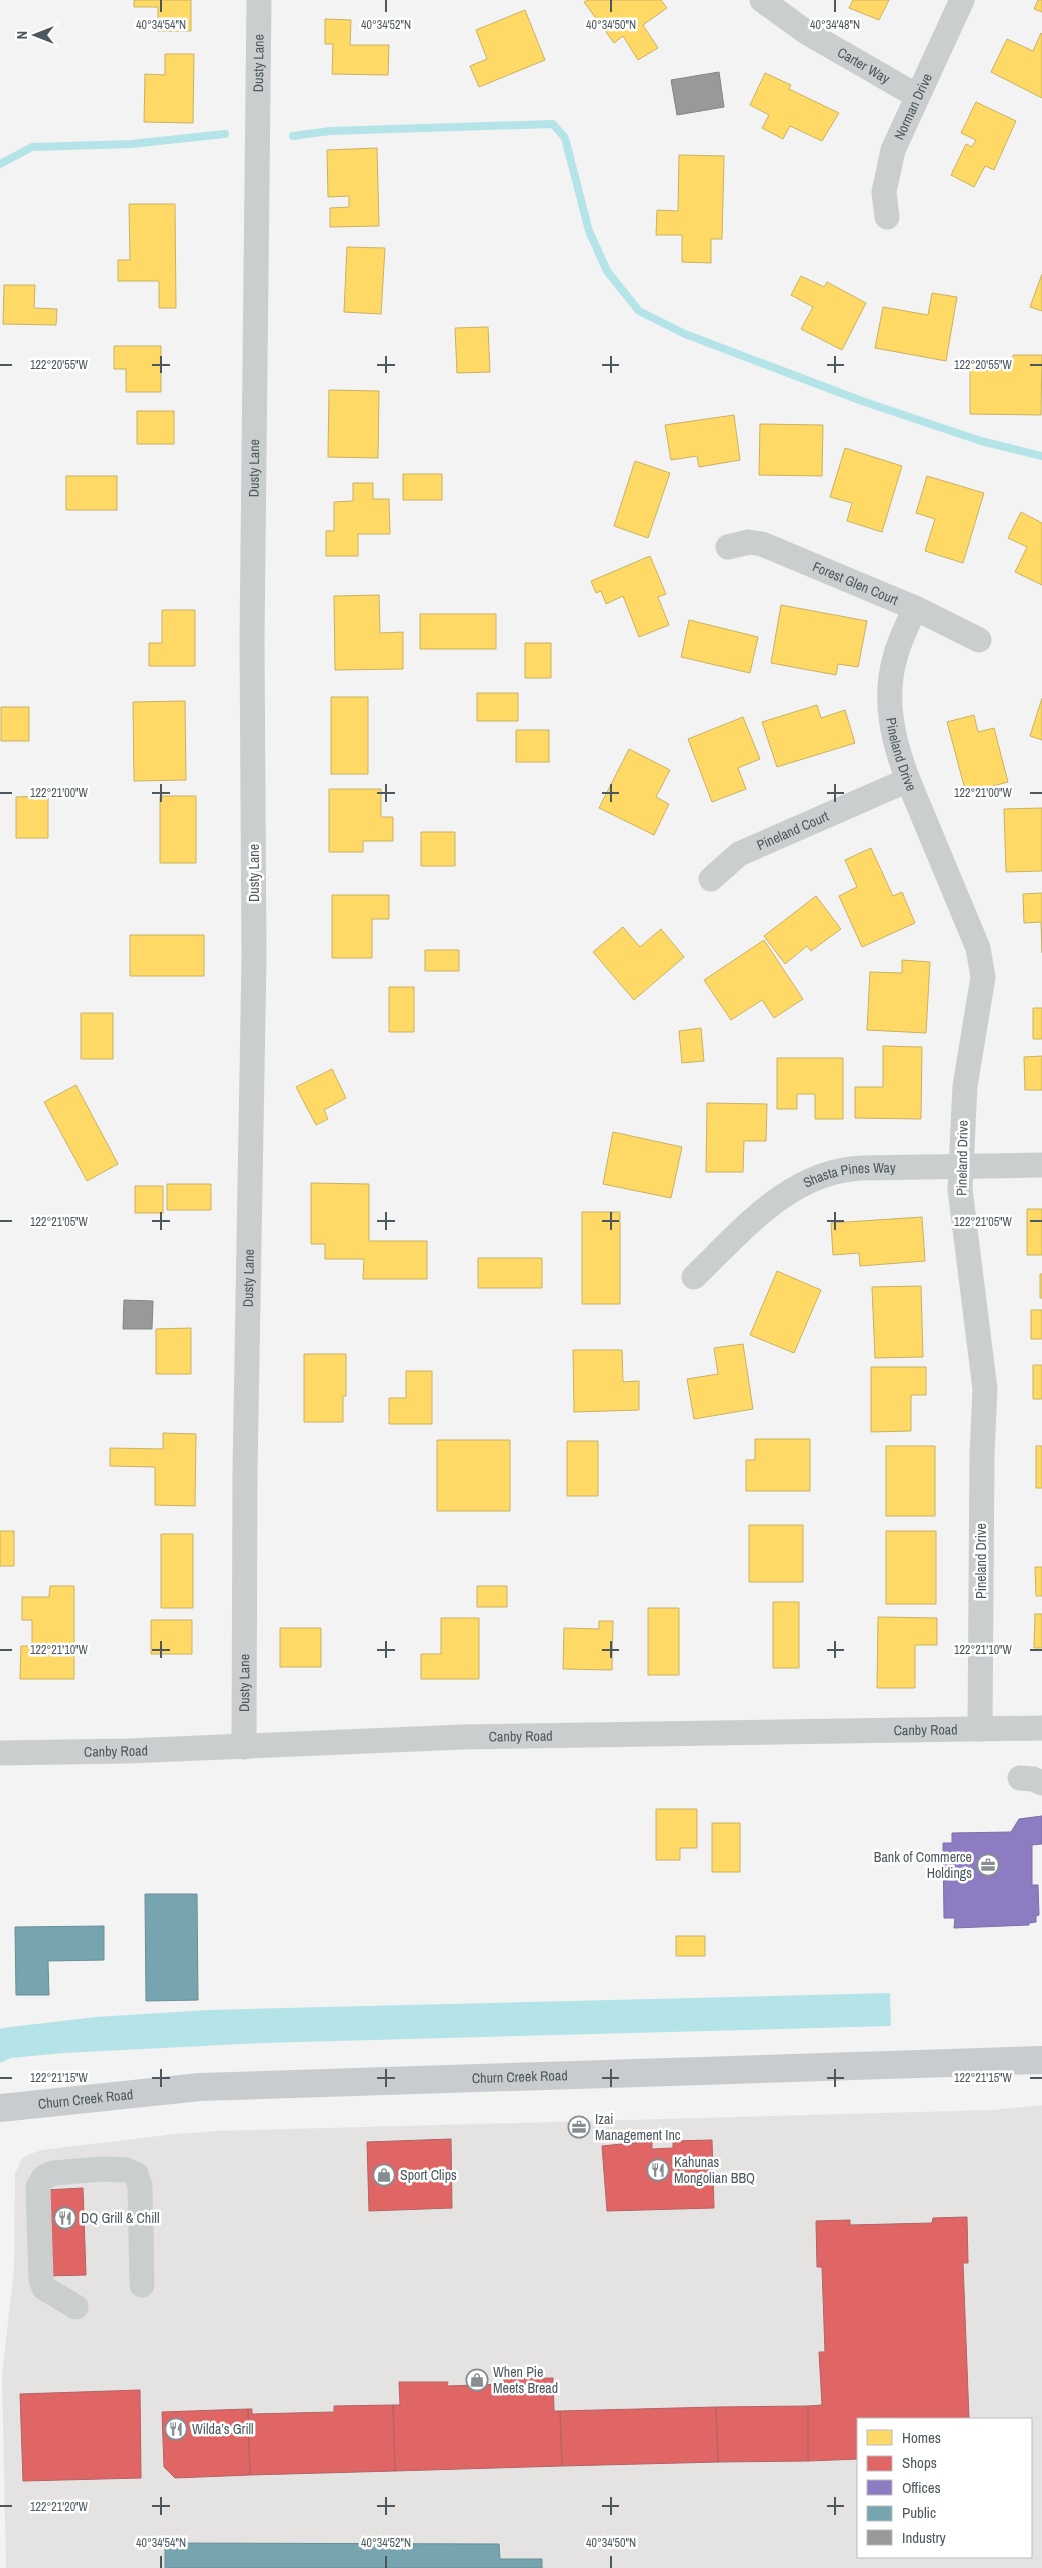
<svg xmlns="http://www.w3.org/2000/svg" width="1042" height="2568" viewBox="0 0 1042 2568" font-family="'Archivo Narrow',sans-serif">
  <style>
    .commercial { fill: #e4e3e1; fill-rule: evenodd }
    .water { fill: #b4e4e8 }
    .homes { fill: #ffd966; stroke: #c9b264 }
    .shops { fill: #e06666; stroke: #b46264 }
    .offices { fill: #8e7cc3; stroke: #7a71a5 }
    .public { fill: #76a5af; stroke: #698e97 }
    .industry { fill: #999; stroke: #828687 }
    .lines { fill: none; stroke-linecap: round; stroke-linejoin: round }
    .stream { stroke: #b4e4e8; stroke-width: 8 }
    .minor { stroke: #cbcecf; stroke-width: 25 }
    .major { stroke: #c9ccce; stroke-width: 28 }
    .ticks { fill: none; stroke: #4c585e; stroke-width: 2 }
    .labels { text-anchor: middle; stroke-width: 5; stroke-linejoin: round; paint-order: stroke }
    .street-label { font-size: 14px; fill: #4c585e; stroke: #fff }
    .poi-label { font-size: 14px; fill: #4c585e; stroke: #fff; text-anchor: start }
    .ticks-label { font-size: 12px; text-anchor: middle; fill: #4c585e; stroke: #fff; stroke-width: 5; stroke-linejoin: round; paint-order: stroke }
  </style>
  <rect width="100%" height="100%" fill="#f3f3f3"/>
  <path class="commercial" d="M 1042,2105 L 1042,2568 L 6,2568 L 2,2375 L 14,2269 L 15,2173 L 22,2159 L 30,2154 L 42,2150 L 175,2134 L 218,2131 L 993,2110 ZM 858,2419 L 1031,2419 L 1031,2557 L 858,2557 Z"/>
  <path class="water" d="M 890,1993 L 891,2026 L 263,2043 L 64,2053 L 11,2058 L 0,2063 L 0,2029 L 2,2028 L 96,2017 L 208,2010 Z"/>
  <path class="homes" d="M 134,0 L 191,0 L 191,31 L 158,31 L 158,7 L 134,7 Z
    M 588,0 L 661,0 L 667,8 L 643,25 L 658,48 L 638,60 L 623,36 L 614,43 L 584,2 Z
    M 853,0 L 889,0 L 879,20 L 849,8 Z
    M 1038,0 L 1042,0 L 1042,12 L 1034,9 Z
    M 525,10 L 545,60 L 479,87 L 470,66 L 487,59 L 476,30 Z
    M 325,19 L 351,20 L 350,45 L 389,45 L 388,75 L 332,74 L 333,44 L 325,44 Z
    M 1041,33 L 1042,34 L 1042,98 L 991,72 L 1007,39 L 1033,51 Z
    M 165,54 L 194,54 L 193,123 L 144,122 L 145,74 L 165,75 Z
    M 765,73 L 791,85 L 789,89 L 839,113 L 822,141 L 790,126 L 783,139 L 762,128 L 769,115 L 750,105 Z
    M 976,102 L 1016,121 L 994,170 L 985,166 L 974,187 L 951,175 L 966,144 L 972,147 L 976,140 L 961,133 Z
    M 377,148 L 379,226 L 330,227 L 330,208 L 349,207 L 349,196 L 328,197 L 327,150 Z
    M 679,155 L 724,156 L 722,239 L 711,239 L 711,263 L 682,262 L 682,235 L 656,235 L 657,210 L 678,211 Z
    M 129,204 L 175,204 L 176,308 L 159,308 L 159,281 L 118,281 L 118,260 L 130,260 Z
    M 347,247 L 385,248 L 381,314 L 344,312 Z
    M 1042,274 L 1042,311 L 1030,307 Z
    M 801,276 L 824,287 L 827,282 L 866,303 L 842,350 L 801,329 L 813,307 L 791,295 Z
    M 4,285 L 35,285 L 34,308 L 57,309 L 56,325 L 3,324 Z
    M 932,293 L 957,297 L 946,361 L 875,348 L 883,307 L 928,315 Z
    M 488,327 L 490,372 L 457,373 L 455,328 Z
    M 114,346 L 161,346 L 161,392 L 126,392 L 126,369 L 114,369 Z
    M 1013,355 L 1042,355 L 1041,415 L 970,414 L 970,365 L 1013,365 Z
    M 329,390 L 379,391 L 378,458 L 328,457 Z
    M 137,411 L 174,411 L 174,444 L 137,444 Z
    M 734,415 L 740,460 L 699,467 L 697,456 L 671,460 L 665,425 Z
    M 760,424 L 823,425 L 822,476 L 759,475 Z
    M 845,448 L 902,466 L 882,532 L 847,521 L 852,503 L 830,497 Z
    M 635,461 L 670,473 L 648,538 L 614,526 Z
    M 403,474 L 442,474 L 442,500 L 403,500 Z
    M 66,476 L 117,476 L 117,510 L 66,510 Z
    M 927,476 L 984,493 L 963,563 L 925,551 L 935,519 L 916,513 Z
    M 353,483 L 373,483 L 373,499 L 389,499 L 390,534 L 358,534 L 358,556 L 326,556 L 326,531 L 334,531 L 334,502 L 353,501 Z
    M 1021,512 L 1042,523 L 1042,585 L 1015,572 L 1027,547 L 1008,538 Z
    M 650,556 L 666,594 L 658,597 L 669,625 L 639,637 L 623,596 L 606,604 L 601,591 L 596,593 L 591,581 Z
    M 379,595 L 380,633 L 403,632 L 403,669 L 335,670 L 334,596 Z
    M 781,605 L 867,621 L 858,667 L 838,664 L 836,675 L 771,663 Z
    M 162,610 L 195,610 L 195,666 L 149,666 L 149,643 L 162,643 Z
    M 420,614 L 496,614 L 496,649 L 420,649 Z
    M 689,620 L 758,637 L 750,673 L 681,657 Z
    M 525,643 L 551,643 L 551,678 L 525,678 Z
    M 477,693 L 518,693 L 518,721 L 477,721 Z
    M 331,697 L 368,697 L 368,774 L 331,774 Z
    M 1042,698 L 1042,740 L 1030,736 Z
    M 185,701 L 186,780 L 134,781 L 133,702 Z
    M 817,705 L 821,718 L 845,710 L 855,743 L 777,767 L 762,722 Z
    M 1,707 L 29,707 L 29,741 L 1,741 Z
    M 974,715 L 978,732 L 994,728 L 1008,782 L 966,793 L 947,722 Z
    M 743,717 L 760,759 L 738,768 L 746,789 L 712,802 L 688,739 Z
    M 516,730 L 549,730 L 549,762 L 516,762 Z
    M 629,749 L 670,770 L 656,797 L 669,804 L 654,835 L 599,808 Z
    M 329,789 L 381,789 L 381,817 L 393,817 L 393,841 L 363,841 L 363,852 L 329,852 Z
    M 48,796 L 48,838 L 16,838 L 16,797 Z
    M 160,796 L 196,796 L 196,863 L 160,863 Z
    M 1042,808 L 1042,871 L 1006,872 L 1004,809 Z
    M 421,832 L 455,832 L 455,866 L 421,866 Z
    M 871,848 L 893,896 L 902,892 L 915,923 L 862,947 L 839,896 L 857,887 L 845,860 Z
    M 1042,893 L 1042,953 L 1041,922 L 1024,923 L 1023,894 Z
    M 332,895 L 389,895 L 389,919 L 372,919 L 372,958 L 332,958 Z
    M 816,896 L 841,929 L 811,951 L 807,946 L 785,964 L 764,936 Z
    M 623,927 L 640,947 L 661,929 L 684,957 L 634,1000 L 593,952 Z
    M 130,935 L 204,935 L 204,976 L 130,976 Z
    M 764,940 L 803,999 L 774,1018 L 762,1000 L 731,1020 L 704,980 Z
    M 425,950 L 459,950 L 459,971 L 425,971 Z
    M 902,960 L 930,962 L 926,1033 L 867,1030 L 870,972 L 902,973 Z
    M 389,987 L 414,987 L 414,1032 L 389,1032 Z
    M 1033,1008 L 1042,1008 L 1042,1039 L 1033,1039 Z
    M 81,1013 L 113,1013 L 113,1059 L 81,1059 Z
    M 701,1028 L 704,1061 L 682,1063 L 679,1031 Z
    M 883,1046 L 922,1047 L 921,1119 L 855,1118 L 855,1087 L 883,1087 Z
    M 1042,1056 L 1042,1090 L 1025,1090 L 1024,1057 Z
    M 777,1058 L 843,1058 L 843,1119 L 815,1119 L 815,1094 L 797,1094 L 797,1109 L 777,1109 Z
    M 332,1069 L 346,1098 L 324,1110 L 328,1119 L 316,1125 L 296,1087 Z
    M 76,1085 L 118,1164 L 87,1181 L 44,1102 Z
    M 707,1103 L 767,1104 L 766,1141 L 744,1141 L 743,1172 L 706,1172 Z
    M 613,1132 L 682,1147 L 671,1198 L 603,1184 Z
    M 311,1183 L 369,1184 L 369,1241 L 427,1241 L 427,1279 L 363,1279 L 364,1259 L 325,1259 L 325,1244 L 311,1244 Z
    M 167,1184 L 211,1184 L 211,1210 L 167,1210 Z
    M 135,1186 L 163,1186 L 163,1213 L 135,1213 Z
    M 1027,1209 L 1042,1209 L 1042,1255 L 1027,1255 Z
    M 582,1212 L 620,1212 L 620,1304 L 582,1304 Z
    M 922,1217 L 925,1261 L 860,1266 L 859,1253 L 833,1255 L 831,1223 Z
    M 478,1258 L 542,1258 L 542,1288 L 478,1288 Z
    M 777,1271 L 821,1290 L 794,1353 L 750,1335 Z
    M 1040,1274 L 1042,1274 L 1042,1298 L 1040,1298 Z
    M 921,1286 L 923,1357 L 875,1358 L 872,1287 Z
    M 1031,1310 L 1042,1310 L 1042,1339 L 1031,1339 Z
    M 191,1328 L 191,1374 L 156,1374 L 156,1329 Z
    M 743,1344 L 753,1409 L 694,1419 L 687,1379 L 718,1374 L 714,1348 Z
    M 573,1350 L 622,1350 L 623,1382 L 639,1381 L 639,1410 L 574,1412 Z
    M 304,1354 L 346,1354 L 346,1396 L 343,1396 L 343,1422 L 304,1422 Z
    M 1033,1365 L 1042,1365 L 1042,1399 L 1033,1399 Z
    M 871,1367 L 926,1367 L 926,1395 L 911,1395 L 911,1431 L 871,1432 Z
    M 406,1371 L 432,1371 L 432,1424 L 389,1424 L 389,1398 L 406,1398 Z
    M 163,1433 L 196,1434 L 195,1506 L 155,1505 L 155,1467 L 110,1466 L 110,1448 L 163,1449 Z
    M 755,1439 L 810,1439 L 810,1491 L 746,1491 L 746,1460 L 755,1460 Z
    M 437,1440 L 510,1440 L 510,1511 L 437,1511 Z
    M 567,1441 L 598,1441 L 598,1496 L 567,1496 Z
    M 886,1446 L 935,1446 L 935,1516 L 886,1516 Z
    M 1036,1446 L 1042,1446 L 1042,1488 L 1036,1488 Z
    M 749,1525 L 803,1525 L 803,1582 L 749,1582 Z
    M 0,1531 L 14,1531 L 14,1566 L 0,1566 Z
    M 886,1531 L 936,1531 L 936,1604 L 886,1604 Z
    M 161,1534 L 193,1534 L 193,1608 L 161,1608 Z
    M 1035,1567 L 1042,1567 L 1042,1596 L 1036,1596 Z
    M 50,1586 L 74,1586 L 74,1679 L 20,1679 L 21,1646 L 32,1646 L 32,1620 L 22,1620 L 22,1597 L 49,1597 Z
    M 477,1586 L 507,1586 L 507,1607 L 477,1607 Z
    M 773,1602 L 799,1602 L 799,1668 L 773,1668 Z
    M 648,1608 L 679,1608 L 679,1675 L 648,1675 Z
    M 1035,1614 L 1042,1614 L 1042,1648 L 1034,1648 Z
    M 878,1617 L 937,1618 L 937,1645 L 915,1645 L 915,1688 L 877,1688 Z
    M 441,1618 L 479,1618 L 479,1679 L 421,1679 L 421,1654 L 441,1654 Z
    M 151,1620 L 192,1620 L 192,1654 L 151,1654 Z
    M 599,1621 L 613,1621 L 612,1670 L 563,1669 L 564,1628 L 599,1629 Z
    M 280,1628 L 321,1628 L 321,1667 L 280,1667 Z
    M 656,1809 L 697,1809 L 697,1848 L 680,1848 L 680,1860 L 656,1860 Z
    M 712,1823 L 740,1823 L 740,1872 L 712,1872 Z
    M 676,1936 L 705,1936 L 705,1956 L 676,1956 Z"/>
  <path class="shops" d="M 451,2139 L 452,2208 L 369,2211 L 367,2142 Z
    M 712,2140 L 714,2208 L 607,2211 L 602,2146 L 652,2141 L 652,2149 L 673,2148 L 673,2141 Z
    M 83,2188 L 86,2275 L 47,2276 L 45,2190 Z
    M 967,2217 L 968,2263 L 963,2263 L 969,2419 L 858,2419 L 858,2459 L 808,2461 L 808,2406 L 822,2405 L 819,2352 L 825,2352 L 822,2267 L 817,2267 L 816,2221 L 850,2220 L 850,2225 L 932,2223 L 933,2218 Z
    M 553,2378 L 554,2411 L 560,2411 L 562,2466 L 395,2471 L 393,2405 L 400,2405 L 399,2382 L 448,2382 L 447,2386 L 504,2384 L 504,2379 Z
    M 140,2390 L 141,2478 L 23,2481 L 20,2394 Z
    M 393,2405 L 395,2471 L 250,2475 L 248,2409 L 252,2409 L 252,2414 L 334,2412 L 334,2406 Z
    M 808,2406 L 808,2461 L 718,2462 L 716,2407 Z
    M 716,2407 L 718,2462 L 562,2466 L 560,2411 Z
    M 248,2409 L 250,2475 L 175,2478 L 164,2467 L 162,2412 Z"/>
  <path class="offices" d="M 1042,1816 L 1042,1844 L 1032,1845 L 1032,1885 L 1038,1885 L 1039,1915 L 1036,1916 L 1036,1922 L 1029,1923 L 1029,1925 L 954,1928 L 955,1918 L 944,1918 L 943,1843 L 952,1843 L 952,1833 L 1011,1832 L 1019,1819 Z"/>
  <path class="public" d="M 145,1894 L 197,1894 L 198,2000 L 146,2001 Z
    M 104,1926 L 104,1960 L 48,1961 L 49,1995 L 16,1995 L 15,1927 Z
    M 165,2543 L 499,2544 L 500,2559 L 542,2559 L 542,2568 L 165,2568 Z"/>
  <path class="industry" d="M 719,72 L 724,107 L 677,115 L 671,80 Z
    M 124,1300 L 153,1301 L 152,1329 L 123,1329 Z"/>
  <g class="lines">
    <path class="stream" d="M 293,136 L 330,131 L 553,124 L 565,138 L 589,231 L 607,271 L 639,311 L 685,334 L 862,401 L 981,441 L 1042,456
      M 0,164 L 32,147 L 131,144 L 225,134"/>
    <g class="minor">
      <path id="s1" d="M 762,0 L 806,32 L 917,96"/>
      <path id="s2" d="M 887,217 L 884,192 L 893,150 L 962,0"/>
      <path id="s3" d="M 728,547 L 749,542 L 762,544 L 915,608 L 979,640"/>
      <path id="s4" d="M 915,608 C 908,624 899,641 895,658 C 883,699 893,741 908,780 L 978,948 L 983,977 L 965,1086 L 960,1189 L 985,1389 L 982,1454 L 980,1729"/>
      <path id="s5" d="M 711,879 L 739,854 L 908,780"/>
      <path id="s6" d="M 694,1277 C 743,1230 789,1172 861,1168 L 1042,1165"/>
      <path id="s7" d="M 244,1747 L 245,1471 L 254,958 L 252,640 L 259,0"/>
      <path id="s8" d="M 0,1753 L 127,1751 L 463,1737 L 1042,1728"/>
      <path d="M 1020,1778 L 1033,1779 L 1042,1783"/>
      <path d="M 76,2307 L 44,2288 L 41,2279 L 38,2187 L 43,2178 L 53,2173 L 102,2169 L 126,2170 L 136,2174 L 140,2186 L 142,2285"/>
    </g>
    <path class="major" id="s9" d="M 0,2108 L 200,2087 L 1042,2060"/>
  </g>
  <path class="ticks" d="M 161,0 L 161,12M 386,0 L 386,12M 611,0 L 611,12M 835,0 L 835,12M 161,356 L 161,373M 386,356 L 386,373M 611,356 L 611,373M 835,356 L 835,373M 0,365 L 12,365M 152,365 L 170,365M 377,365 L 395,365M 602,365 L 619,365M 827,365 L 844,365M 1030,365 L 1042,365M 161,784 L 161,802M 386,784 L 386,802M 611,784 L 611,802M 835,784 L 835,802M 0,793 L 12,793M 152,793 L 170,793M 377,793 L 395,793M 602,793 L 619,793M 827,793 L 844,793M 1030,793 L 1042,793M 161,1212 L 161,1230M 386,1212 L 386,1230M 611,1212 L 611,1230M 835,1212 L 835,1230M 0,1221 L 12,1221M 152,1221 L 170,1221M 377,1221 L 395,1221M 602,1221 L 619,1221M 827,1221 L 844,1221M 1030,1221 L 1042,1221M 161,1641 L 161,1658M 386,1641 L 386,1658M 611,1641 L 611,1658M 835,1641 L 835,1658M 0,1650 L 12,1650M 152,1650 L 170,1650M 377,1650 L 395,1650M 602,1650 L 619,1650M 827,1650 L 844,1650M 1030,1650 L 1042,1650M 161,2069 L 161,2087M 386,2069 L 386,2087M 611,2069 L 611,2087M 835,2069 L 835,2087M 0,2078 L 12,2078M 152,2078 L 170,2078M 377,2078 L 395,2078M 602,2078 L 619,2078M 827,2078 L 844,2078M 1030,2078 L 1042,2078M 161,2497 L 161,2515M 386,2497 L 386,2515M 611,2497 L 611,2515M 835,2497 L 835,2515M 0,2506 L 12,2506M 152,2506 L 170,2506M 377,2506 L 395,2506M 602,2506 L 619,2506M 827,2506 L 844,2506M 161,2556 L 161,2568M 386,2556 L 386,2568M 611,2556 L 611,2568"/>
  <defs>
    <g id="office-ring" transform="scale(1.125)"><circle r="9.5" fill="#fff" stroke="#868e92" stroke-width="1.5"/><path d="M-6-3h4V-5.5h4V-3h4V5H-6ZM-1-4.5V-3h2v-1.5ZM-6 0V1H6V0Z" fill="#868e92"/></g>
    <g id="restaurant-ring" transform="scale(1.125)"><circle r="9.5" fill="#fff" stroke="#868e92" stroke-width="1.5"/><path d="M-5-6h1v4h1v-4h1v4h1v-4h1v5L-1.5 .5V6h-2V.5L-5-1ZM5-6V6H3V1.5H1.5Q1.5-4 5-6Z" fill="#868e92"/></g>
    <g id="shop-ring" transform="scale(1.125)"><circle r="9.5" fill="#fff" stroke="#868e92" stroke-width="1.5"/><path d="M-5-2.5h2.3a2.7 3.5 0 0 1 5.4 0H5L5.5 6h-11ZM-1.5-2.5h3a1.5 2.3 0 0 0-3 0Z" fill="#868e92"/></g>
  </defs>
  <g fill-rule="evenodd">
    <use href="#office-ring" x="988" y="1865"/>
    <use href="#office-ring" x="579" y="2127"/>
    <use href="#restaurant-ring" x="658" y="2170"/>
    <use href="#shop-ring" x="384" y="2175"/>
    <use href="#restaurant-ring" x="65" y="2218"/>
    <use href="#shop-ring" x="477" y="2380"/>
    <use href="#restaurant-ring" x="176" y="2429"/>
  </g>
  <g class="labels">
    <g class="street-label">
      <text dy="5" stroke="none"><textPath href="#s7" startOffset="1684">Dusty Lane</textPath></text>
      <text dy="5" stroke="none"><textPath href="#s1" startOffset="121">Carter Way</textPath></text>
      <text dy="5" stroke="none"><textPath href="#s2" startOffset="116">Norman Drive</textPath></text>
      <text dy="5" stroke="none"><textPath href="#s7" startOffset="1279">Dusty Lane</textPath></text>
      <text dy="5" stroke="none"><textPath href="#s3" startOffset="136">Forest Glen Court</textPath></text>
      <text dy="5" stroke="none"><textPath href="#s4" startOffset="152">Pineland Drive</textPath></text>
      <text dy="5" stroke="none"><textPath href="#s5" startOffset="96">Pineland Court</textPath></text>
      <text transform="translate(254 873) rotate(-90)" y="5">Dusty Lane</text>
      <text transform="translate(962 1158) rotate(-89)" y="5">Pineland Drive</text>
      <text dy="5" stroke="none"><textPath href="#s6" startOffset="192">Shasta Pines Way</textPath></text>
      <text dy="5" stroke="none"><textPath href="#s7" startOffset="469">Dusty Lane</textPath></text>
      <text transform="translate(981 1561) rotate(-90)" y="5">Pineland Drive</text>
      <text dy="5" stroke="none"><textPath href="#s7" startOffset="64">Dusty Lane</textPath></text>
      <text dy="5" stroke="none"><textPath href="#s8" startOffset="926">Canby Road</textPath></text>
      <text dy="5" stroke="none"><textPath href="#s8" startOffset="521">Canby Road</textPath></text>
      <text dy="5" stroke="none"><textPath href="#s8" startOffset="116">Canby Road</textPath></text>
      <text dy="5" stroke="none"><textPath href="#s9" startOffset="521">Churn Creek Road</textPath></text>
      <text dy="5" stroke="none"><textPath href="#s9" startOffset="86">Churn Creek Road</textPath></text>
    </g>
    <g class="poi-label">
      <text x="972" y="1862" text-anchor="end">Bank of Commerce<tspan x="972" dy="16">Holdings</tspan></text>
      <text x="595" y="2124">Izai<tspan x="595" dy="16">Management Inc</tspan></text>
      <text x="674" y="2167">Kahunas<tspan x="674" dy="16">Mongolian BBQ</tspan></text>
      <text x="400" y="2180">Sport Clips</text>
      <text x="81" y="2223">DQ Grill &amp; Chill</text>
      <text x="493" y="2377">When Pie<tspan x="493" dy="16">Meets Bread</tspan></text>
      <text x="192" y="2434">Wilda’s Grill</text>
    </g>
  </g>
  <g class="ticks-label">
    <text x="161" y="29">40°34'54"N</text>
    <text x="386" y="29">40°34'52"N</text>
    <text x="611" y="29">40°34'50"N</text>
    <text x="835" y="29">40°34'48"N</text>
    <text x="983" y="369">122°20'55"W</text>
    <text x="59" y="369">122°20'55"W</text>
    <text x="983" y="797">122°21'00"W</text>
    <text x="59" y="797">122°21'00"W</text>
    <text x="983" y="1226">122°21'05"W</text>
    <text x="59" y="1226">122°21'05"W</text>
    <text x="59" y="1654">122°21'10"W</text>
    <text x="983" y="1654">122°21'10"W</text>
    <text x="59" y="2082">122°21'15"W</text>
    <text x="983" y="2082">122°21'15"W</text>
    <text x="59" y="2511">122°21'20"W</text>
    <text x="161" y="2547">40°34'54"N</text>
    <text x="386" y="2547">40°34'52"N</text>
    <text x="611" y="2547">40°34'50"N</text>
  </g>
  <rect x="857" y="2418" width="175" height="140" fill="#ffffff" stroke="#b7bcbf"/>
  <rect x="867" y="2430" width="25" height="15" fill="#ffd966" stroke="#b7bcbf"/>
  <text x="902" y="2443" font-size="15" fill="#4c585e">Homes</text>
  <rect x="867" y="2456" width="25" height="15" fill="#e06666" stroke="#b7bcbf"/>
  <text x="902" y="2468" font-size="15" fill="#4c585e">Shops</text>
  <rect x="867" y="2480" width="25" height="15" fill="#8e7cc3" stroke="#b7bcbf"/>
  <text x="902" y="2493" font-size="15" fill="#4c585e">Offices</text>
  <rect x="867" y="2506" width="25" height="15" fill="#76a5af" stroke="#b7bcbf"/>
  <text x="902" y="2518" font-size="15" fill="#4c585e">Public</text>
  <rect x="867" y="2530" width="25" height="15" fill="#999999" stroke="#b7bcbf"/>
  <text x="902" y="2543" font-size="15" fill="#4c585e">Industry</text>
  <g transform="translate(35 35) rotate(270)" stroke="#ffffff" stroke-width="4" paint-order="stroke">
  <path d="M0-4L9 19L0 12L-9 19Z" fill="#4c585e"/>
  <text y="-8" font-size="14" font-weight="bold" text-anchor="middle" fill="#4c585e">N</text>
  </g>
</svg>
